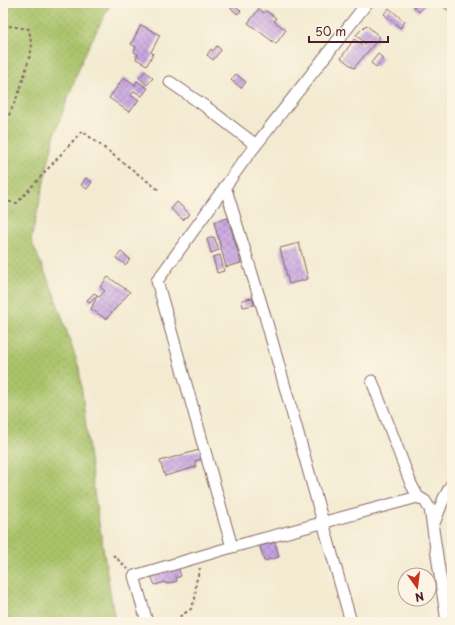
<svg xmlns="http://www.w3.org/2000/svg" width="455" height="625" viewBox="0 0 455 625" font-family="'Playpen Sans',sans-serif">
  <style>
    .grass { fill: url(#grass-dots); stroke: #7a714a }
    .building { fill: url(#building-cross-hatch) }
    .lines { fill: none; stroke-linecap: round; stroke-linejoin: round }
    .minor-casing { stroke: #856665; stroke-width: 13 }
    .path { stroke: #856665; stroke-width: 2; stroke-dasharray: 3 3; stroke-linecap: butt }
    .minor { stroke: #fff; stroke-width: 11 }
  </style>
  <defs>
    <pattern id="grass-dots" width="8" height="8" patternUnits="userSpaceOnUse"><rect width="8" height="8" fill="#a9c369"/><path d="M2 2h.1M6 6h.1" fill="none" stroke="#93a75b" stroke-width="1.8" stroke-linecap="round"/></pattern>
    <pattern id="building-cross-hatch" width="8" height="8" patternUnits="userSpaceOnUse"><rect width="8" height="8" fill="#c5a0e2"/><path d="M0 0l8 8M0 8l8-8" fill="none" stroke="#a282b7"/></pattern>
  </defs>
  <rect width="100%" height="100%" fill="#fcf5e5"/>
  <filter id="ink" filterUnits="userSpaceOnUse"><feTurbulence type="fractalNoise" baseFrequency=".025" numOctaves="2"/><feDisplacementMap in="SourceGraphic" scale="8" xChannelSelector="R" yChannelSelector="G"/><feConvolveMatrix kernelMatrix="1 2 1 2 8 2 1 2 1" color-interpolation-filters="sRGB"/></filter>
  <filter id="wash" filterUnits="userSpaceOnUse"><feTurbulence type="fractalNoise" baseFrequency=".012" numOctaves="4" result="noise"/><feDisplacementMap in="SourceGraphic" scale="16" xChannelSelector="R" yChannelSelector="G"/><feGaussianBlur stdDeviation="0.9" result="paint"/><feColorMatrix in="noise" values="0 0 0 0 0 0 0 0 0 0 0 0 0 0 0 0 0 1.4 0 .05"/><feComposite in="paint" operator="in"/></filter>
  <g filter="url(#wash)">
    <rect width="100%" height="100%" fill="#f3ebd1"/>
    <path class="grass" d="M 3,3 L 111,3 L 84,55 L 55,133 L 31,240 L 54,294 L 79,368 L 94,492 L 115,622 L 3,622 Z"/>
    <g id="blocks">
      <path class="building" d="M 233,3 L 241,11 L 237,14 L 229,6 Z
        M 417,3 L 427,3 L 419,12 L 414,7 Z
        M 438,3 L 452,3 L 452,13 Z
        M 389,8 L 405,22 L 400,28 L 384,14 Z
        M 259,9 L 264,13 L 266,11 L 276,18 L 274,21 L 286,30 L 276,44 L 248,23 Z
        M 141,25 L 160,35 L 151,52 L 153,54 L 147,65 L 136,59 L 138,54 L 134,52 L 136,47 L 131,44 Z
        M 366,25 L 380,37 L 354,68 L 341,58 L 354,39 L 363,45 L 365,43 L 356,35 Z
        M 217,46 L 221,50 L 213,60 L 207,55 L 211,49 L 213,51 Z
        M 378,54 L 383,58 L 376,67 L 371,63 Z
        M 145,71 L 153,78 L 147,85 L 139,78 Z
        M 236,74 L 246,82 L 241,88 L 231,80 Z
        M 124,77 L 135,85 L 137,81 L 148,88 L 142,96 L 134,91 L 131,96 L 139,100 L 129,112 L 109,98 Z
        M 86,178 L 92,182 L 87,189 L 81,185 Z
        M 177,202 L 190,214 L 183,220 L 171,209 Z
        M 228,218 L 241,263 L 226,267 L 214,222 Z
        M 214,237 L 219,250 L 211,253 L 207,239 Z
        M 299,243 L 308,279 L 289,284 L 280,248 Z
        M 121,252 L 130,259 L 126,265 L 116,258 Z
        M 220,255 L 224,271 L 217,273 L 213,257 Z
        M 108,277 L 130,292 L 106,319 L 91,309 L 97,296 L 99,297 L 105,291 L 100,287 Z
        M 94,293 L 97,295 L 90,303 L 87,300 Z
        M 252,298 L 254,305 L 243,307 L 242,300 Z
        M 203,449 L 205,458 L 195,461 L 196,467 L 165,476 L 160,461 Z
        M 275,542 L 279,557 L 264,561 L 260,546 Z
        M 178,567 L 181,576 L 176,578 L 177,581 L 166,584 L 165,582 L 155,585 L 151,576 Z"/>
    </g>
  </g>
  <g filter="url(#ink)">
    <use href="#blocks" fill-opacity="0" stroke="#856665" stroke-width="1"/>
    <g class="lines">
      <g class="minor-casing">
        <path id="minor" d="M 170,82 L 206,107 L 256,145
          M 225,186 L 265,316 L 351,622
          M 372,381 L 411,484 L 418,497 L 425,501 L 430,509 L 447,622
          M 433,526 L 444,498 L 452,483
          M 232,547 L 157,281 L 245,159 L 367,3
          M 147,622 L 134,576 L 232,547 L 418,497"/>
      </g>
      <path class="path" d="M 3,25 L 29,29 L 32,48 L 20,90 L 9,115 L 3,124
        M 3,201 L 17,203 L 82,131 L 159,190
        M 113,555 L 128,569
        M 177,622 L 179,617 L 191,609 L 195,599 L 196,582 L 200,568"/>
      <use href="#minor" class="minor"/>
    </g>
  </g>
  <rect width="455" height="625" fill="none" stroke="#fcf5e5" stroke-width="16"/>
  <g transform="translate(417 587) rotate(166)"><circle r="19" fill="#fcf5e5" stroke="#b59f9b"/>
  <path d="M0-3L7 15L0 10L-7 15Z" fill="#c8321e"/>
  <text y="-6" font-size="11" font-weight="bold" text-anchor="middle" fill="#4a1f2b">N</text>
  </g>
  <path d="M309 36v6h79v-6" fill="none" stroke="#4a1f2b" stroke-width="2"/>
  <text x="315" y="36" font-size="12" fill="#4a1f2b" stroke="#fcf5e5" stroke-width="3" paint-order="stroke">50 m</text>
</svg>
